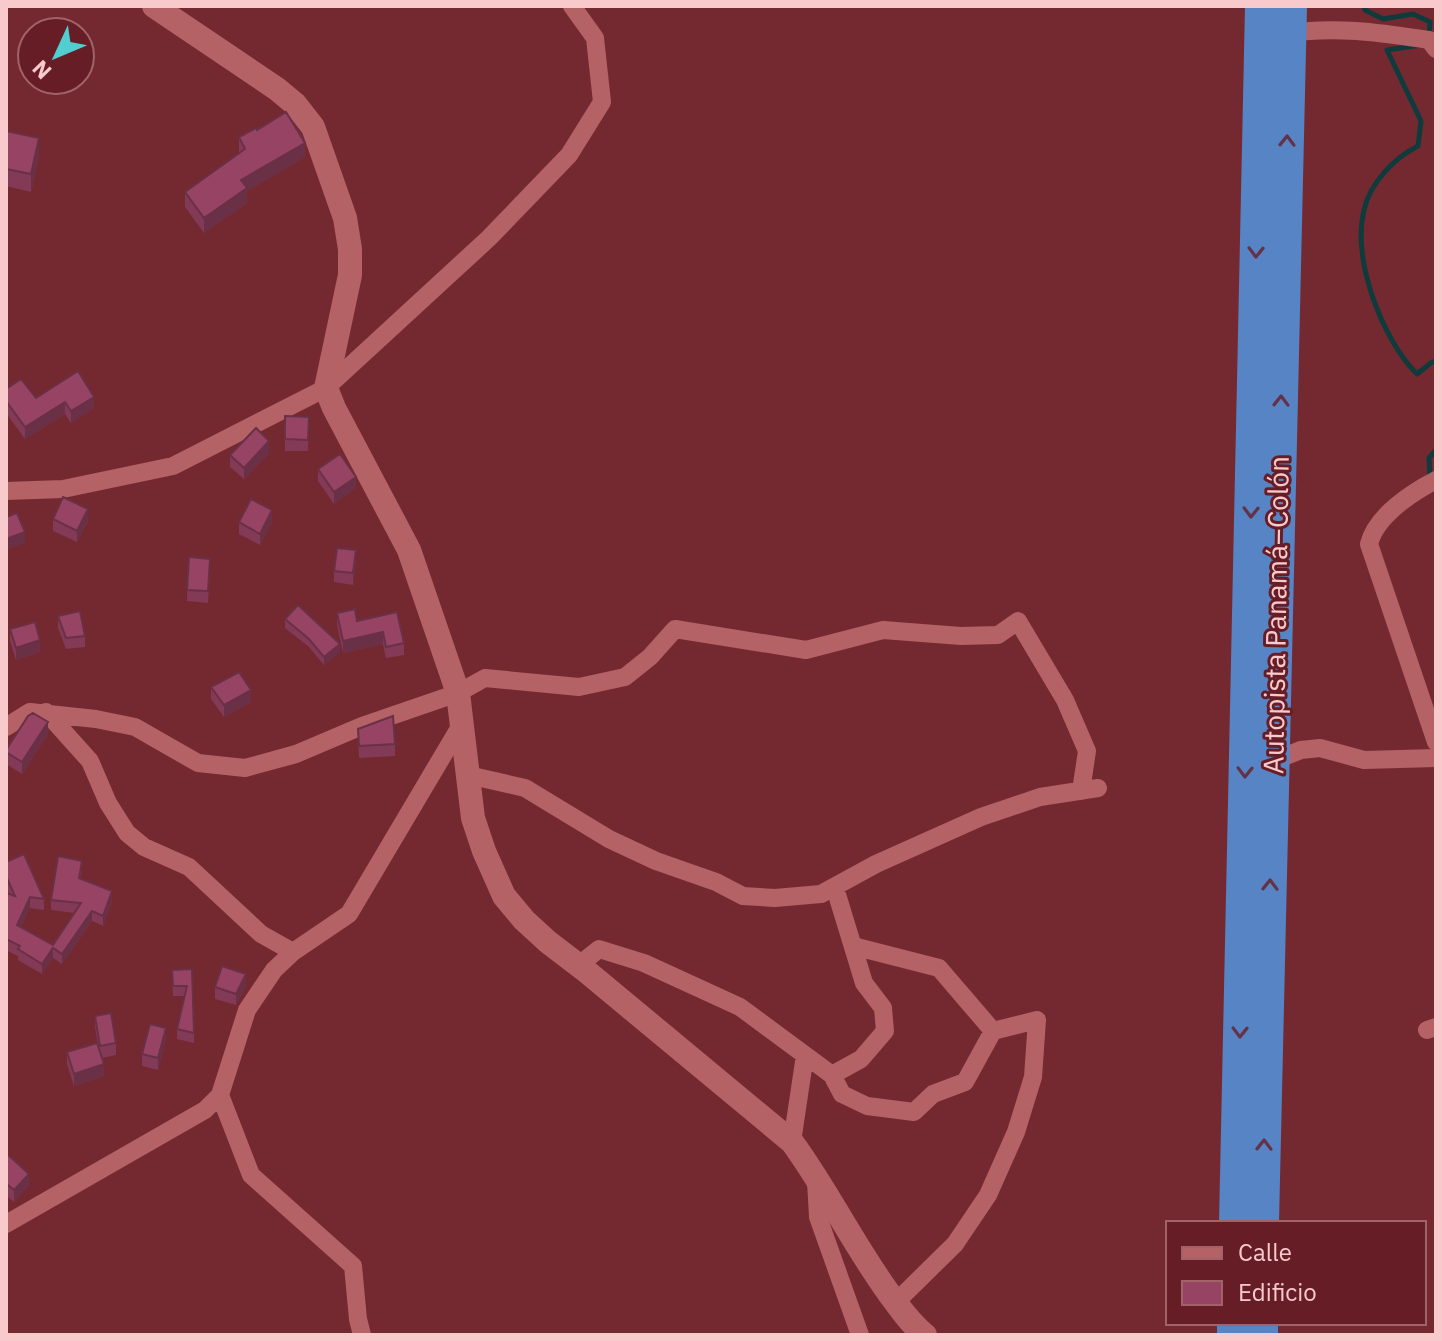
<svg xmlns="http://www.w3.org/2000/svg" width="1442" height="1341" viewBox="0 0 1442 1341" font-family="'IBM Plex Sans',sans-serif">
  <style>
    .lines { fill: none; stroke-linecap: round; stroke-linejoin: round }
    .stream { stroke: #0f3b3c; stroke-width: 5 }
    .minor { stroke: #b46266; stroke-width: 18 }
    .tertiary { stroke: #b46266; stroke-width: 24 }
    .motorway { stroke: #5784c4; stroke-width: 34 }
    .wall { fill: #823a56 }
    .shaded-wall { fill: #6a3046 }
    .building { fill: #974464; stroke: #6a3046; stroke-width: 2 }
    .oneway { stroke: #643246 }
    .labels { text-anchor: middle; stroke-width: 6; stroke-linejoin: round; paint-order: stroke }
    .street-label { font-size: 28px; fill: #f9cacb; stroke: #671d26 }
  </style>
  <rect width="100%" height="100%" fill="#742930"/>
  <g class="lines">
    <path class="stream" d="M 1364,6 L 1365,10 L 1383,19 L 1413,14 L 1430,22 L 1429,36
      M 1421,45 L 1387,50 L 1421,121 L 1418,146 C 1394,158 1370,183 1364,210 C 1352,260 1382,339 1417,374 L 1432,362 L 1436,362
      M 1430,478 L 1429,458 L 1436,450"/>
    <path class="minor" d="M 1289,33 C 1337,26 1381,33 1429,40 L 1436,49
      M 1436,480 C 1411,493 1376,516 1369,544 L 1436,742
      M 6,491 L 63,489 L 173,466 L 326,388 L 489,238 L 569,155 L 602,102 L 595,38 L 572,6
      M 46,712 L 90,761 L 108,803 L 127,833 L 144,847 L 189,867 L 261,934 L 293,952
      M 6,727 L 30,712 L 96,719 L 135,727 L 198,763 L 245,768 L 296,754 L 362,726 L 458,693 L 485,678 L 579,687 L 625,677 L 650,657 L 675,629 L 806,650 L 883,630 L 961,636 L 998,635 L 1018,621 L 1065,700 L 1087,751 L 1081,791
      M 1273,761 L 1301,750 L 1320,748 L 1364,760 L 1436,758
      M 468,775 L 525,788 L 609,839 L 656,861 L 716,882 L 743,896 L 775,898 L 821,894 L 876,864 L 981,817 L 1040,797 L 1098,788
      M 853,946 L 939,968 L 993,1031
      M 579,965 L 599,949 L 644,963 L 740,1007 L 832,1075 L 861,1059 L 885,1031 L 883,1008 L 864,983 L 835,888
      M 1427,1030 L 1436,1027
      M 832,1075 L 842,1094 L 867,1106 L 914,1112 L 933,1094 L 965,1082 L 993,1031 L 1037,1020 L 1033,1077 L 1016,1132 L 988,1195 L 955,1244 L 896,1302
      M 220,1095 L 251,1175 L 353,1266 L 358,1319 L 362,1335
      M 792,1142 L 805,1055
      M 816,1181 L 818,1217 L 860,1335
      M 6,1224 L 205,1110 L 220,1095 L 247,1010 L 274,970 L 293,952 L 349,914 L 461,725"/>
    <path class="tertiary" d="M 154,6 L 277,89 L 295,104 L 313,127 L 345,218 L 350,249 L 350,275 L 326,388 L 334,408 L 409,550 L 458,693 L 473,818 L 484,851 L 504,896 L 524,920 L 548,942 L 586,971 L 792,1142 C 830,1194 857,1252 896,1303 C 905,1315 913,1326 925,1335"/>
    <path class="motorway" d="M 1236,1223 L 1262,6
      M 1262,1223 L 1290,6
      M 1234,1323 L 1234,1335
      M 1261,1323 L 1261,1335"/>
  </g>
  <path class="wall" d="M 257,130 L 305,157 L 247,191 L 247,203 L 204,233 L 185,207 L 185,192 L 239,153 L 239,137 Z
    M 6,131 L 39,156 L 31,192 L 6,186 Z
    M 78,371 L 94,408 L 71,423 L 65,414 L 25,439 L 6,413 L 6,389 L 36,398 Z
    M 285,416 L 309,417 L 308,451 L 285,451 Z
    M 269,453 L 244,479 L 230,467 L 230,455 Z
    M 318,469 L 356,488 L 334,504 L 318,481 Z
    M 53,519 L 88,521 L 77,542 L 53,531 Z
    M 239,522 L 272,522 L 260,545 L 239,534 Z
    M 356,562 L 353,585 L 334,582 L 334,571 Z
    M 210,570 L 208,603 L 187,601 L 187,590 Z
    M 337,613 L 357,621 L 404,643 L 404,655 L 386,658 L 383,644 L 343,653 L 337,625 Z
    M 58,616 L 85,636 L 85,647 L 66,649 L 58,628 Z
    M 285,619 L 340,652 L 324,665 L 309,647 L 285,628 Z
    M 10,629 L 40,652 L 16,660 L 10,641 Z
    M 211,687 L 251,702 L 224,717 L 211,699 Z
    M 358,729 L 395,744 L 395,756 L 359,758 Z
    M 48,734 L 22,774 L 6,764 L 6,750 Z
    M 6,862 L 44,899 L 44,910 L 30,908 L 21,927 L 53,945 L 74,913 L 51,910 L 51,900 L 82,871 L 80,878 L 112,901 L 103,926 L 92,921 L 62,964 L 53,958 L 42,974 L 18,960 L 18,956 L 6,950 L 6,893 L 9,894 L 6,887 Z
    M 192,969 L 194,1033 L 194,1043 L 177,1039 L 177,1029 L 185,996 L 173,996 L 172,980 Z
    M 246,985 L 236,1005 L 215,999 L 215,987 Z
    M 95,1016 L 116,1043 L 116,1055 L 102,1058 L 104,1076 L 74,1086 L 67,1064 L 67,1052 L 98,1045 L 95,1027 Z
    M 166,1040 L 158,1070 L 142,1066 L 142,1054 Z
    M 6,1156 L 29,1185 L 14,1202 L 8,1197 Z"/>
  <path class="shaded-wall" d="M 39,138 L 39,156 L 31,192 L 31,174 Z
    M 305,143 L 305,157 L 247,191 L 247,203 L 204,233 L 204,218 L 241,180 Z
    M 94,397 L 94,408 L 71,423 L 71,411 Z
    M 65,402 L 65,414 L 25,439 L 25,427 Z
    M 269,441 L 269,453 L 244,479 L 244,468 Z
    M 356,477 L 356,488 L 334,504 L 334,492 Z
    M 88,509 L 88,521 L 77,542 L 77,531 Z
    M 272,510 L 272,522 L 260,545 L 260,534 Z
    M 25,532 L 25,543 L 6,550 L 6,539 Z
    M 356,550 L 356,562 L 353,585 L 353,573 Z
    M 383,632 L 383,644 L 343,653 L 343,641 Z
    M 40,640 L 40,652 L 16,660 L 16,648 Z
    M 340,644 L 340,652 L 324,665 L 324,657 Z
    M 251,690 L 251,702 L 224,717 L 224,705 Z
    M 48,722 L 48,734 L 22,774 L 22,762 Z
    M 112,891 L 112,901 L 103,926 L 103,916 Z
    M 30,897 L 30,908 L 17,936 L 17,925 Z
    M 92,911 L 92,921 L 62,964 L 62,954 Z
    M 53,948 L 53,958 L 42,974 L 42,964 Z
    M 246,974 L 246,985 L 236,1005 L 236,994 Z
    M 166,1028 L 166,1040 L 158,1070 L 158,1058 Z
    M 104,1064 L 104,1076 L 74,1086 L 74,1074 Z
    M 29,1174 L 29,1185 L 14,1202 L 14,1190 Z"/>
  <path class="building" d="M 286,112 L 305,143 L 241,180 L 247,188 L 204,218 L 185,192 L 245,149 L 239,137 L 256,128 L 257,130 Z
    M 6,131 L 39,138 L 31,174 L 6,169 Z
    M 78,371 L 94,397 L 71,411 L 65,402 L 25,427 L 6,401 L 6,389 L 21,379 L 36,398 Z
    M 285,416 L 309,417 L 308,440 L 285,439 Z
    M 256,428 L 269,441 L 244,468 L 230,455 Z
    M 340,454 L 356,477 L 334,492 L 318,469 Z
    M 63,497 L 88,509 L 77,531 L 53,519 Z
    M 251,499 L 272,510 L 260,534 L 239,522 Z
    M 17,513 L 25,532 L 6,539 L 6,517 Z
    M 337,548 L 356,550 L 353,573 L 334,571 Z
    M 189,557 L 210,559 L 208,591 L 187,590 Z
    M 298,605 L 340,644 L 324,657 L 309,639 L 285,619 Z
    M 355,609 L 357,621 L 397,612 L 404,643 L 386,647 L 383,632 L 343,641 L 337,613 Z
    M 80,611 L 85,636 L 66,638 L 58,616 Z
    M 35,622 L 40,640 L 16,648 L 10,629 Z
    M 239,672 L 251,690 L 224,705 L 211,687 Z
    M 33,713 L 48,722 L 22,762 L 6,752 L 6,750 L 28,716 Z
    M 393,716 L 395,744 L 359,746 L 358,729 Z
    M 24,854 L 44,899 L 30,897 L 17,925 L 53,945 L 81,903 L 51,900 L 58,856 L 82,861 L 79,878 L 112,891 L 103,916 L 92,911 L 62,954 L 53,948 L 42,964 L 18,949 L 20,946 L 6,939 L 6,893 L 15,896 L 6,876 L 6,862 Z
    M 222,966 L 246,974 L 236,994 L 215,987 Z
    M 192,969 L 194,1033 L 177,1029 L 187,986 L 173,986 L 172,970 Z
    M 111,1013 L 116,1043 L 100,1046 L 95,1016 Z
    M 150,1024 L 166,1028 L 158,1058 L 142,1054 Z
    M 97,1043 L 104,1064 L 74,1074 L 67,1052 Z
    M 7,1154 L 29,1174 L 14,1190 L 8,1185 L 6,1187 L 6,1156 Z"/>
  <defs><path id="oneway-chevron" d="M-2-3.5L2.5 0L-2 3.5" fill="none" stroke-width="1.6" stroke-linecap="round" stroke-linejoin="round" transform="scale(2)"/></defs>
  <g class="oneway">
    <use href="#oneway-chevron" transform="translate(1287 141) rotate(-89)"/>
    <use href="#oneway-chevron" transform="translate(1256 252) rotate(91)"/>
    <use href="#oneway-chevron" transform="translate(1281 401) rotate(-89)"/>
    <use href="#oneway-chevron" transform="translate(1251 512) rotate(91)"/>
    <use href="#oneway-chevron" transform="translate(1245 772) rotate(91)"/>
    <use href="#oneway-chevron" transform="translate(1270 885) rotate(-89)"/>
    <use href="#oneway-chevron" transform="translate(1240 1032) rotate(91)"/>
    <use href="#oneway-chevron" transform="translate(1264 1145) rotate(-89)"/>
  </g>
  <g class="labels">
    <g class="street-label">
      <text transform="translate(1276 615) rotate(-89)" y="10">Autopista Panamá–Colón</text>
    </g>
  </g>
  <rect width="1442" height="1341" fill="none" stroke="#f9cacb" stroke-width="16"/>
  <rect x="1166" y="1221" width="260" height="104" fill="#671d26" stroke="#a16268" stroke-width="2"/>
  <rect x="1182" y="1247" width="40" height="12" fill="#b46266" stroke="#a16268" stroke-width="2"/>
  <text x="1238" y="1261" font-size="24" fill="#f9cacb">Calle</text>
  <rect x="1182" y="1281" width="40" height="24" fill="#974464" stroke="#a16268" stroke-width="2"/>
  <text x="1238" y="1301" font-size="24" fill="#f9cacb">Edificio</text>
  <g transform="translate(56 56) rotate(226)"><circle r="38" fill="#671d26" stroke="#a16268" stroke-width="2"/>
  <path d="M0-6L14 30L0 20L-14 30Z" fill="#52cdd0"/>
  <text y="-12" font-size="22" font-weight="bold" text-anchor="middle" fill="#f9cacb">N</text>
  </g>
</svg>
